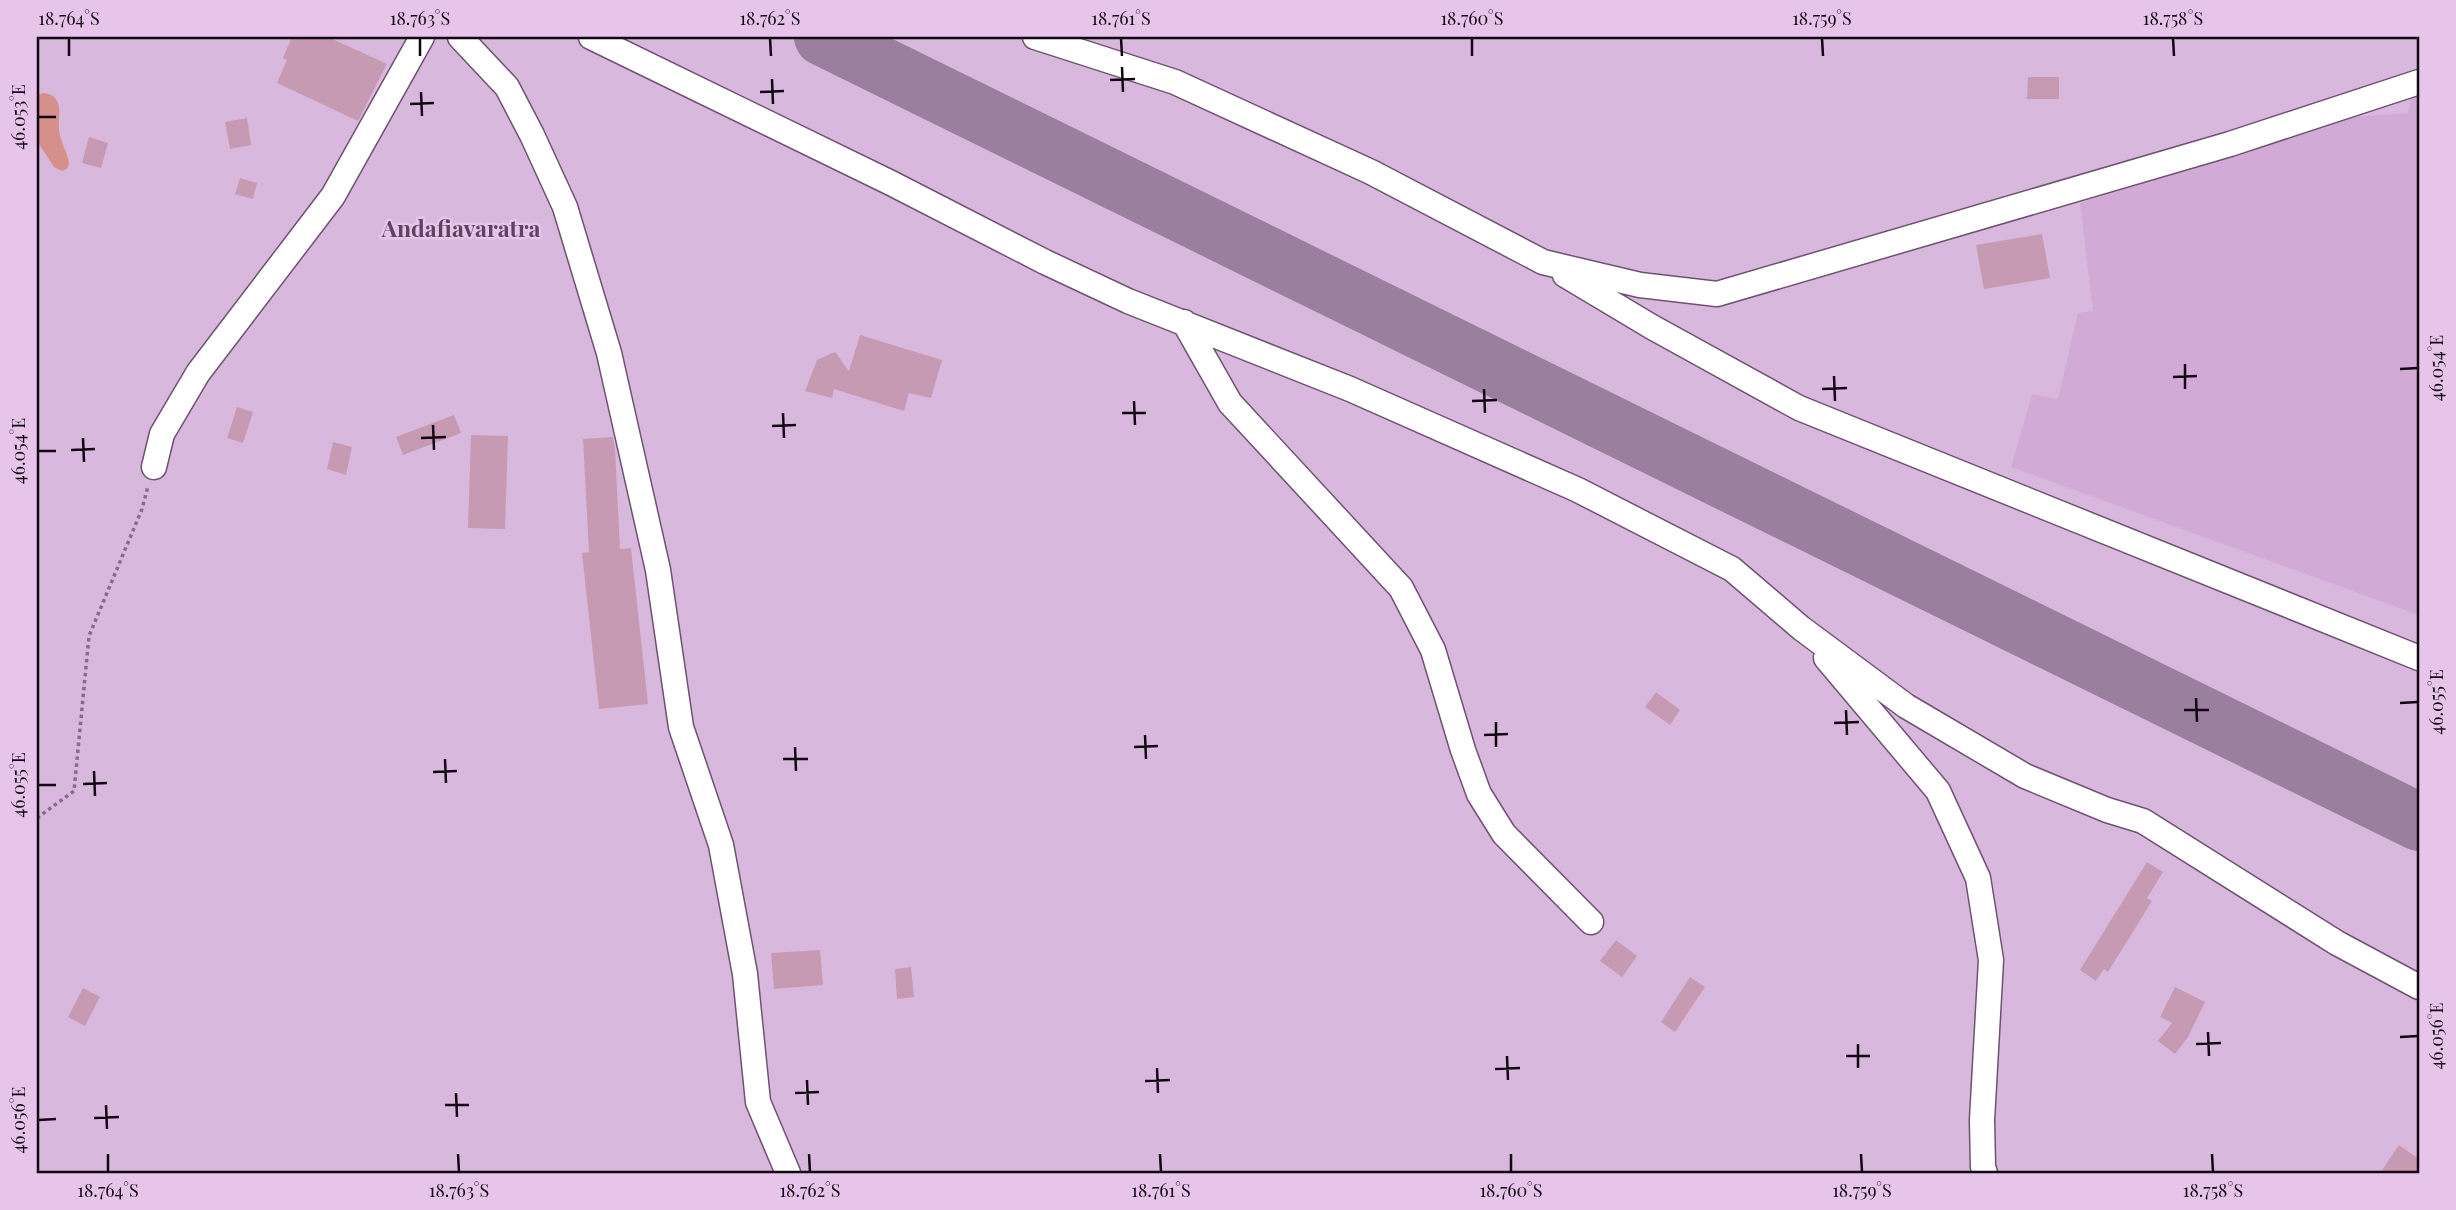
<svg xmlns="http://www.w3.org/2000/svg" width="2456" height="1210" viewBox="0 0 2456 1210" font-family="'Playfair Display',serif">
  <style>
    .built { fill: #d1abd6 }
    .water { fill: #d6908c }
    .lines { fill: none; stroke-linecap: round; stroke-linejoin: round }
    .taxiway { stroke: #9a809e; stroke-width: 58 }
    .building { fill: #c79ab4 }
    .minor-casing { stroke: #6f5172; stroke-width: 27 }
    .path { stroke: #856e88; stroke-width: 3.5; stroke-dasharray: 3.5 3.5; stroke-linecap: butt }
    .minor { stroke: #fff; stroke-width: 24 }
    .ticks { fill: none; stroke: #110713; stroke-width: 2.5 }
    .labels { text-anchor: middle; stroke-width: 5; stroke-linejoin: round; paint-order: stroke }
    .neighbourhood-label { font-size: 23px; font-weight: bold; fill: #5f4363; stroke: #e7c5ea }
    .neatline { fill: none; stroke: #110713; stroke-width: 2.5 }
    .ticks-label { font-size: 18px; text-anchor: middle; fill: #110713 }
  </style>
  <rect width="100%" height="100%" fill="#d9b8dd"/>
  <path class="built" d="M 2419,93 L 2419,615 L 2011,467 L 2032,394 L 2058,399 L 2078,313 L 2093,311 L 2080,203 L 2352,117 L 2408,113 L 2412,95 Z"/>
  <path class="water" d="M 43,93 C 65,95 58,115 59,130 C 60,142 68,152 69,164 L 67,169 L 62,171 L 54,167 L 37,141 L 37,96 Z"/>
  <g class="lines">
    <path class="taxiway" d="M 823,37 L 2419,822"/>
  </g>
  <path class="building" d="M 292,37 L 328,37 L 387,64 L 358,121 L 277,83 L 287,60 L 283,58 Z
    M 2028,77 L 2059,77 L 2059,99 L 2027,99 Z
    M 247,118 L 251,145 L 230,149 L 225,122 Z
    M 89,137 L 108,143 L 101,168 L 82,163 Z
    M 240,178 L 257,183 L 253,199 L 235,194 Z
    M 2042,234 L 2050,278 L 1984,289 L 1976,245 Z
    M 860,335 L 942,360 L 931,398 L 909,393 L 904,411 L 834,389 L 832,398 L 805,391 L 817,360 L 835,352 L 849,371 Z
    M 237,407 L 253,412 L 243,443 L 227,438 Z
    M 454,415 L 461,433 L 403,455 L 396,437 Z
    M 471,435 L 508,436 L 505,529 L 468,528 Z
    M 613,437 L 615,449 L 620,549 L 631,548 L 648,704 L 599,709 L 582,553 L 589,552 L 583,439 Z
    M 333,442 L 352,447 L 346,475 L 327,469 Z
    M 1656,692 L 1680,710 L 1670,725 L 1645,707 Z
    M 2147,862 L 2163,872 L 2147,898 L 2152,901 L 2108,972 L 2104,969 L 2096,981 L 2080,970 Z
    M 1616,940 L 1637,956 L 1622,977 L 1600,961 Z
    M 820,950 L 823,985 L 774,989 L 771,953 Z
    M 911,967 L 914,997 L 897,999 L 895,969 Z
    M 1690,977 L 1705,987 L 1675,1032 L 1661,1022 Z
    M 2175,987 L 2205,1002 L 2188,1037 L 2175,1054 L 2158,1041 L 2172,1023 L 2160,1017 Z
    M 83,988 L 100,997 L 85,1026 L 68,1017 Z
    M 2399,1145 L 2419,1159 L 2419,1173 L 2380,1173 Z"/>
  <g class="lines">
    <g class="minor-casing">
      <path id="minor" d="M 460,37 L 507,87 L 532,135 L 565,207 L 609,353 L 658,570 L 681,727 L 721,845 L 745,974 L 758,1102 L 788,1173
        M 591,37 L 891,183 L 1045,262 L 1128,301 L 1350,389 L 1578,490 L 1732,569 L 1801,628 L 1906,706 L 2025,776 L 2107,810 L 2143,821 L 2337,943 L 2419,987
        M 1035,37 L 1175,82 L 1371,172 L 1543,262 L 1640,285 L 1717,294 L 2230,144 L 2419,82
        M 1565,275 L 1652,327 L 1799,408 L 2419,658
        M 1184,322 L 1230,403 L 1401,588 L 1433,650 L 1463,750 L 1479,794 L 1504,834 L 1591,922
        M 154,467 L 162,434 L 198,373 L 333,196 L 422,37
        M 1826,658 L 1938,791 L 1978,878 L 1991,960 L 1982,1120 L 1983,1167 L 1985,1173"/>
    </g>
    <path class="path" d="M 37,818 L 74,791 L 89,636 L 142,509 L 148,486"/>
    <use href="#minor" class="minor"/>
  </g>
  <path class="ticks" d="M 69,38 L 69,56M 420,38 L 420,56M 770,38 L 771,56M 1121,38 L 1122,56M 1472,38 L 1472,56M 1822,38 L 1823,56M 2173,38 L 2174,56M 1122,67 L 1123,92M 772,79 L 773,104M 1110,80 L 1135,79M 421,92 L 422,116M 760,92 L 784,91M 410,104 L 434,103M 38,117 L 56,117M 2185,364 L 2185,389M 2400,369 L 2418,368M 1834,376 L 1835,401M 2173,377 L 2197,376M 1484,389 L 1485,413M 1822,389 L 1847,388M 1134,401 L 1135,425M 1472,401 L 1497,400M 783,413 L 784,438M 1122,413 L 1146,413M 433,425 L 434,450M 772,426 L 796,425M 83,438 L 84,462M 421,438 L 446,437M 71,450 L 95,449M 38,451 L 56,451M 2196,698 L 2197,722M 2400,703 L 2418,702M 1846,710 L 1847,735M 2184,710 L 2209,710M 1496,722 L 1496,747M 1834,723 L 1859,722M 1145,735 L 1146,759M 1484,735 L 1508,734M 795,747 L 796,771M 1134,747 L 1158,746M 445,759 L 446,783M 783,759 L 808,759M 94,771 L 95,796M 433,772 L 457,771M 83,784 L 107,783M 38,785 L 56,785M 2208,1032 L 2209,1056M 2400,1037 L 2418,1036M 1858,1044 L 1858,1068M 2196,1044 L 2221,1043M 1507,1056 L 1508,1080M 1846,1056 L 1870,1056M 1157,1068 L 1158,1093M 1495,1069 L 1520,1068M 807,1080 L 808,1105M 1145,1081 L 1170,1080M 456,1093 L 457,1117M 795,1093 L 819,1092M 106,1105 L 107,1129M 445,1105 L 469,1105M 94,1118 L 119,1117M 38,1120 L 56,1119M 108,1154 L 108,1172M 458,1154 L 459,1172M 809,1154 L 810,1172M 1160,1154 L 1161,1172M 1511,1154 L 1511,1172M 1861,1154 L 1862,1172M 2212,1154 L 2213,1172"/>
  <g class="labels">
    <g class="neighbourhood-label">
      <text x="461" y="237">Andafiavaratra</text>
    </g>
  </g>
  <rect width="2456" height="1210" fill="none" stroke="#e7c5ea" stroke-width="77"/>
  <rect x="38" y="38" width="2380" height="1134" class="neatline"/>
  <g class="ticks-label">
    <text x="69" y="25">18.764°S</text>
    <text x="420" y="25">18.763°S</text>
    <text x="770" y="25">18.762°S</text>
    <text x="1121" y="25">18.761°S</text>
    <text x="1472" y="25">18.760°S</text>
    <text x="1822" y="25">18.759°S</text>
    <text x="2173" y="25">18.758°S</text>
    <text transform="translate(19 117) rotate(-90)" y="6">46.053°E</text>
    <text transform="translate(2437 368) rotate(-90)" y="6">46.054°E</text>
    <text transform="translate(19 451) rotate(-90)" y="6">46.054°E</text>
    <text transform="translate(2437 702) rotate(-90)" y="6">46.055°E</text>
    <text transform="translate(19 785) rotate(-90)" y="6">46.055°E</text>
    <text transform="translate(2437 1036) rotate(-90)" y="6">46.056°E</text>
    <text transform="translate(19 1120) rotate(-90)" y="6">46.056°E</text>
    <text x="108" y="1197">18.764°S</text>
    <text x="459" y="1197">18.763°S</text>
    <text x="810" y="1197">18.762°S</text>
    <text x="1161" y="1197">18.761°S</text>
    <text x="1511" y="1197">18.760°S</text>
    <text x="1862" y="1197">18.759°S</text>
    <text x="2213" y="1197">18.758°S</text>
  </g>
</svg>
